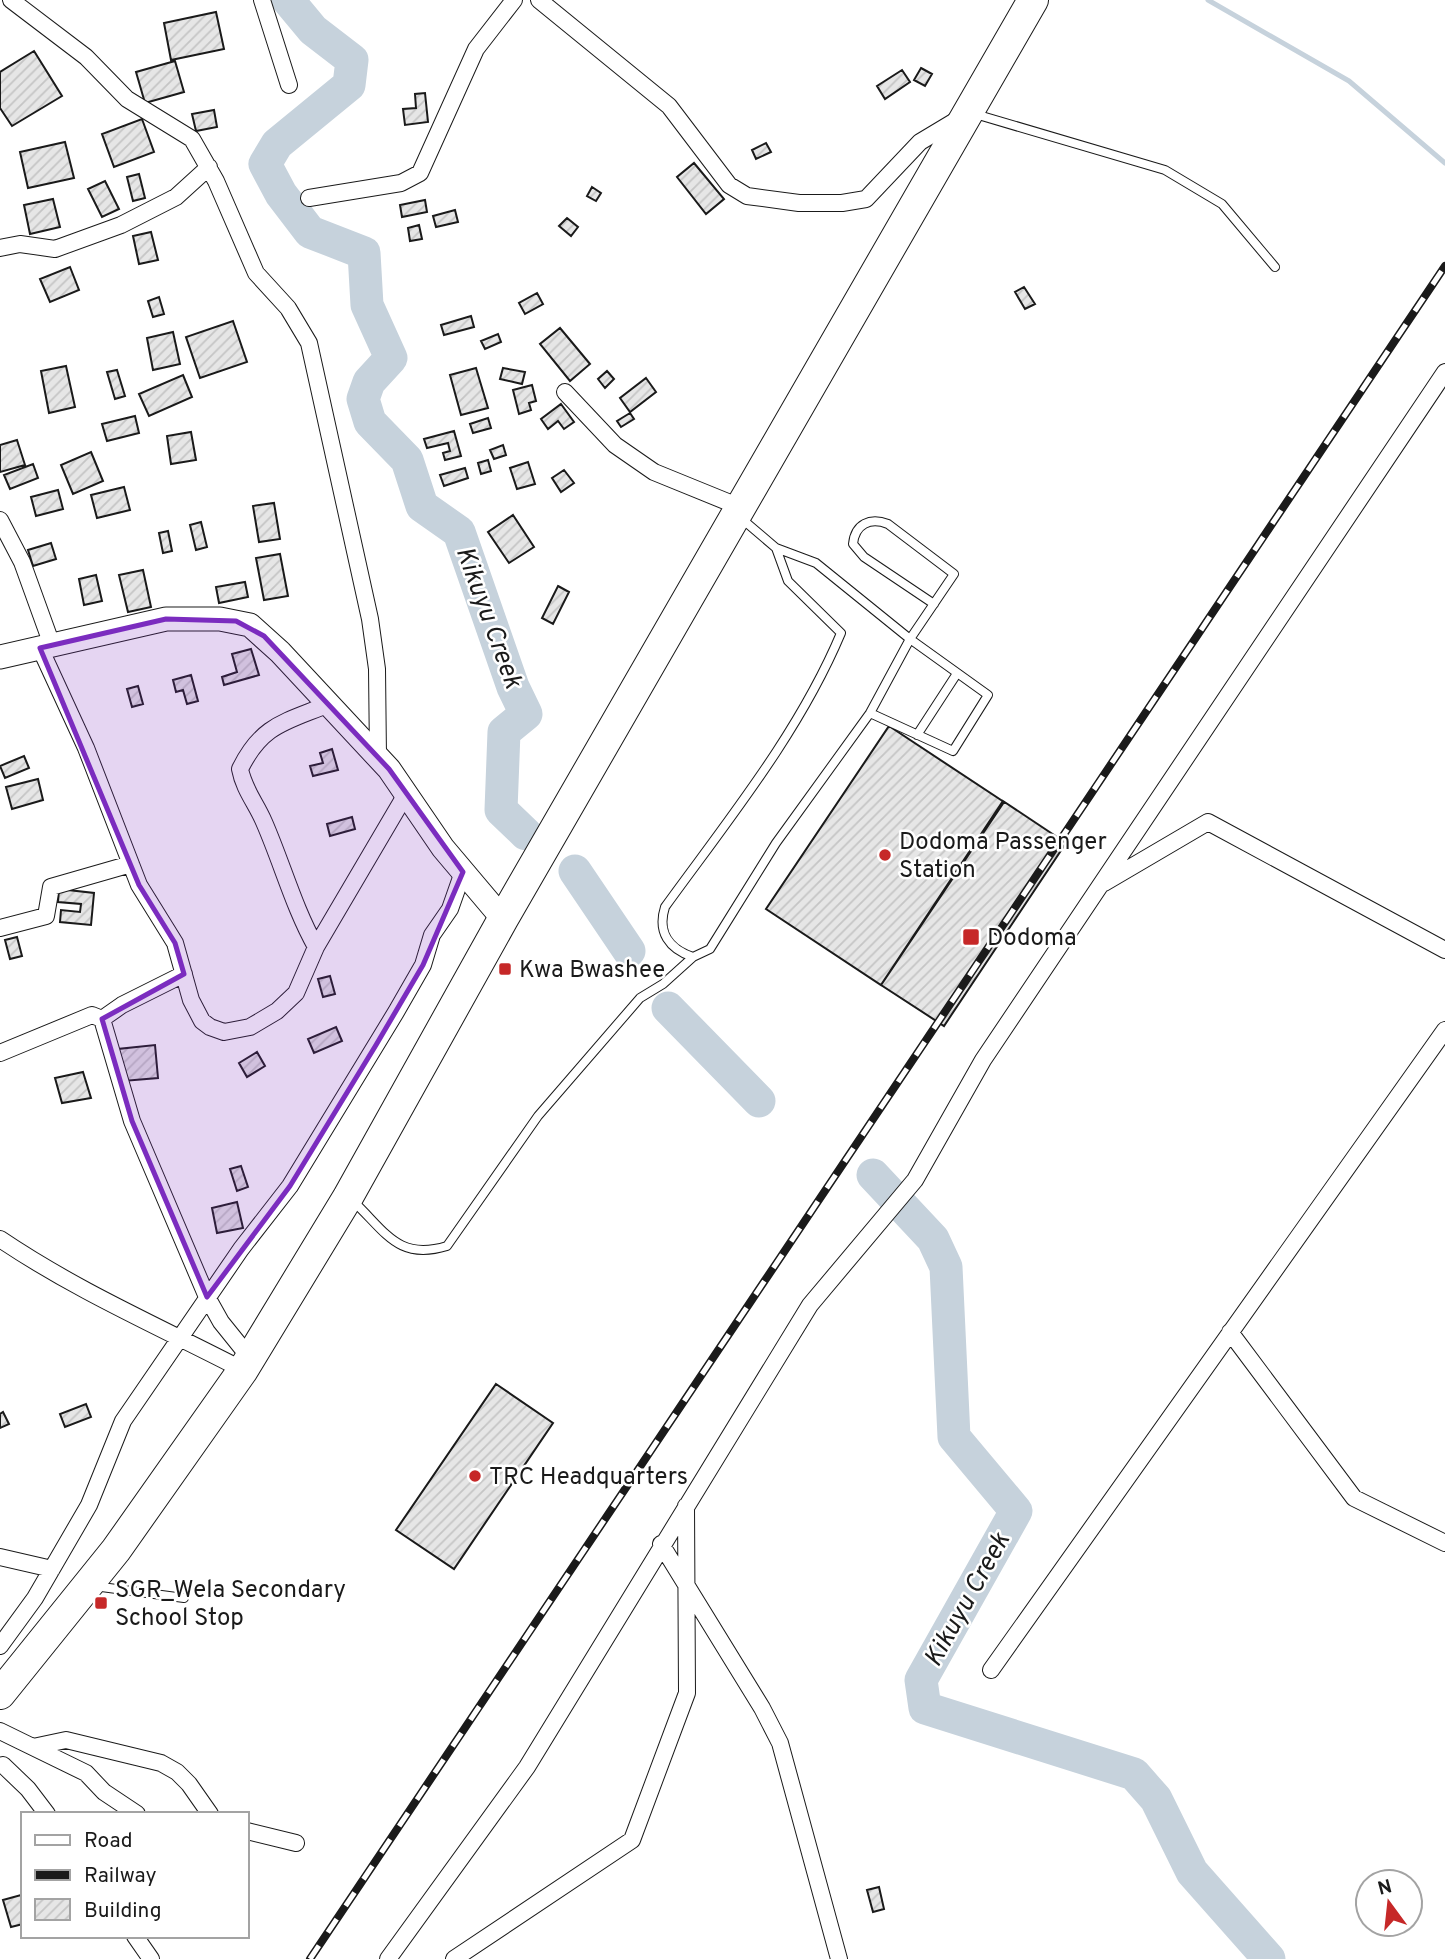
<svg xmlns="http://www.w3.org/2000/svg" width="1445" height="1959" viewBox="0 0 1445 1959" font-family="Overpass,sans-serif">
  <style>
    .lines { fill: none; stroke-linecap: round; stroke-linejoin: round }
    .stream { stroke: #c6d2dc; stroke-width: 5 }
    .river { stroke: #c6d2dc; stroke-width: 33 }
    .building { fill: url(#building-hatch); stroke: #1a1a1a; stroke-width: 2 }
    .lane-casing { stroke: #1a1a1a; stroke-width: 10 }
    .street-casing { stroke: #1a1a1a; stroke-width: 18 }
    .secondary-casing { stroke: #1a1a1a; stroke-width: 25 }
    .highway-casing { stroke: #1a1a1a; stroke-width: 32 }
    .lane { stroke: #fff; stroke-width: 8 }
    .street { stroke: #fff; stroke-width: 16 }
    .secondary { stroke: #fff; stroke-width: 23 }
    .highway { stroke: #fff; stroke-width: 30 }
    .rail-casing { stroke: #1a1a1a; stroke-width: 8 }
    .rail { stroke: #fff; stroke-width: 5; stroke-dasharray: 16; stroke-linecap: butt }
    .marked { fill: #7b2cbf; fill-opacity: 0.2; stroke: #7b2cbf; stroke-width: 5; stroke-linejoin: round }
    .poi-dot { fill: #c62828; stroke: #fff; stroke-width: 2.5 }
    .labels { text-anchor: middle; stroke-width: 5; stroke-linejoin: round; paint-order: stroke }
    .poi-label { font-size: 24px; fill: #1a1a1a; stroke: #fff; text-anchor: start }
    .water-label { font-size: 26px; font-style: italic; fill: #1a1a1a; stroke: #fff }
  </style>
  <defs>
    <pattern id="building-hatch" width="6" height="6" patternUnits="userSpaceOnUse" patternTransform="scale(1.75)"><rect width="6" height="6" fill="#e6e6e6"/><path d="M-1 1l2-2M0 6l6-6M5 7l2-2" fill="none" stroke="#c5c5c5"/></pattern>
  </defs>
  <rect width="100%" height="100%" fill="#fff"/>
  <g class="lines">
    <path class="stream" d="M 1208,0 L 1349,81 L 1445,163"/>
    <path class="river" d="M 288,0 L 313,30 L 352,60 L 349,85 L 277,144 L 265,164 L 281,194 L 310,232 L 364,253 L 367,305 L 391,358 L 369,382 L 363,399 L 370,422 L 407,460 L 422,506 L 459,532 L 513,687 L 526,714 L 504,732 L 501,810 L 526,834
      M 575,871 L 629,951
      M 668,1008 L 759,1101
      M 873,1175 L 933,1239 L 946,1267 L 954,1437 L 1016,1511 L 921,1680 L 925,1708 L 1134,1774 L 1156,1799 L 1192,1872 L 1269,1959"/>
  </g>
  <path class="building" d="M 216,12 L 224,49 L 171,60 L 164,23 Z
    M 34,51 L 62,96 L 12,126 L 0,108 L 0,72 Z
    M 175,61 L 184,92 L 145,103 L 136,72 Z
    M 921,68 L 932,74 L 925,86 L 914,80 Z
    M 902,70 L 910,82 L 885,99 L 877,86 Z
    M 425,93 L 428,122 L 405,125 L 403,109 L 416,108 L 415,94 Z
    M 214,110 L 217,127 L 196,131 L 192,114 Z
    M 142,119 L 154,152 L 114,167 L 102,134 Z
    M 65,142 L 74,178 L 28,188 L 20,152 Z
    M 766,143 L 771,152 L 756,159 L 752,150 Z
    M 694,163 L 724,199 L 706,214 L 677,177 Z
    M 139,174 L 145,198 L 133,201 L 127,177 Z
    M 105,181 L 119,209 L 102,217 L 88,189 Z
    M 592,187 L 601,193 L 596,201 L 587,196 Z
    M 53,199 L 60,227 L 30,234 L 24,205 Z
    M 425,200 L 427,212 L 402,217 L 400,205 Z
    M 455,210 L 458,222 L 436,227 L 433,216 Z
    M 567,218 L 578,227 L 571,236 L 559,226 Z
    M 419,225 L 422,239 L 410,241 L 408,228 Z
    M 151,232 L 158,260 L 139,264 L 133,236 Z
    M 70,267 L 79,290 L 50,302 L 40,279 Z
    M 1024,287 L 1035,304 L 1025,309 L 1015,292 Z
    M 537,293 L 543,304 L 525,314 L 519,303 Z
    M 159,297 L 164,314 L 153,317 L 148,301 Z
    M 471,316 L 474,327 L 444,335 L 441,325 Z
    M 233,321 L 247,362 L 200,378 L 186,337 Z
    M 560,328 L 590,364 L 570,381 L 540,344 Z
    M 173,332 L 180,364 L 153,370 L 147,338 Z
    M 498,334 L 501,342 L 485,349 L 481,341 Z
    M 66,366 L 75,407 L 49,413 L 41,371 Z
    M 476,368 L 488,408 L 461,415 L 450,375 Z
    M 503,368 L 525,372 L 522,384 L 500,379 Z
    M 117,370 L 125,396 L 115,399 L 107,372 Z
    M 607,371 L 614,379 L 605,388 L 598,379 Z
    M 183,375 L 192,397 L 149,416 L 139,394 Z
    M 646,378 L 656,392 L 630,412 L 620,398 Z
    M 532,385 L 536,401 L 529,403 L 531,410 L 519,414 L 513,390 Z
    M 561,404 L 574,422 L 564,429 L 558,421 L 548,429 L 541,419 Z
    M 630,413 L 634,419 L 621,427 L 617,421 Z
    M 135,416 L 139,433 L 107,441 L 102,424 Z
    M 488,418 L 491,428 L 473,433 L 470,424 Z
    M 454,431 L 461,456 L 445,460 L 443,453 L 450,451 L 448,443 L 427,448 L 424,439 Z
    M 191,432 L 196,460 L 171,464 L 167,436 Z
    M 17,440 L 25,465 L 0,472 L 0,445 Z
    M 503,445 L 506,455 L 494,459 L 490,450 Z
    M 91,452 L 103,481 L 73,494 L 61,465 Z
    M 488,460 L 491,471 L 481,474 L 478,463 Z
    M 528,462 L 535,484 L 517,489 L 510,468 Z
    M 33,464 L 38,478 L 10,489 L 4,475 Z
    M 465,468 L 468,478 L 444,486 L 440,475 Z
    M 564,470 L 574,483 L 561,492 L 552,478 Z
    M 124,487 L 130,510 L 97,518 L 91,495 Z
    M 58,490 L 63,509 L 36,516 L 31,497 Z
    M 274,503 L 280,539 L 259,542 L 253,506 Z
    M 513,515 L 534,547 L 509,563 L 488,532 Z
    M 201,522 L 207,547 L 196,550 L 190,525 Z
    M 168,531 L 172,551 L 163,553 L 159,533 Z
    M 51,543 L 56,559 L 33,566 L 28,550 Z
    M 280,554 L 288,596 L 264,600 L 256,558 Z
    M 143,570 L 151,607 L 128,612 L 119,575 Z
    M 96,575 L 102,601 L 84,605 L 79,579 Z
    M 245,582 L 248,597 L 219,603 L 216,587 Z
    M 558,586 L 569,592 L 553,624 L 542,618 Z
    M 251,649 L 259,675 L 224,685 L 222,677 L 237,672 L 232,654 Z
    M 191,675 L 198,701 L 187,704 L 183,690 L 176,692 L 173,680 Z
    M 138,686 L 143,704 L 132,707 L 127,689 Z
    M 889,726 L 1004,802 L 881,985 L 766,909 Z
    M 332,749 L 338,770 L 313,776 L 310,766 L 323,763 L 320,753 Z
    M 24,756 L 29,768 L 5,778 L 0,766 Z
    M 38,779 L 43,800 L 12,809 L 6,787 Z
    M 1003,801 L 1066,843 L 944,1026 L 881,985 Z
    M 352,817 L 355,829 L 330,836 L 327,824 Z
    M 59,889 L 94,893 L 91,925 L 60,922 L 61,910 L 80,912 L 81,904 L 58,902 Z
    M 17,937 L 22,956 L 10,959 L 5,940 Z
    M 330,976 L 335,994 L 323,997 L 318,979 Z
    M 336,1027 L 342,1041 L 314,1053 L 308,1039 Z
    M 155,1045 L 158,1078 L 123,1081 L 118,1049 Z
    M 257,1052 L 265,1066 L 247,1077 L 239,1063 Z
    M 83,1072 L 91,1098 L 62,1103 L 55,1078 Z
    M 241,1166 L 248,1187 L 237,1191 L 230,1169 Z
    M 237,1202 L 243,1228 L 217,1233 L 212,1208 Z
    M 496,1384 L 553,1423 L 454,1569 L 396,1530 Z
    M 86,1404 L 91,1417 L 65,1427 L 60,1414 Z
    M 3,1412 L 9,1424 L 0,1428 L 0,1414 Z
    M 879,1887 L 884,1909 L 873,1912 L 867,1890 Z
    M 21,1895 L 23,1924 L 11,1927 L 3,1900 Z"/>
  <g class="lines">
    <g class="lane-casing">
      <path id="lane" d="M 975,114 L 1165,170 L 1222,204 L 1275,267
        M 742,519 L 776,548 L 816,563 L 910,639 L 870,713 L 776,843 L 710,949 L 693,957 C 669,949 657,932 665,907 C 728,820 799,733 841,633 L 788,581 L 776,548
        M 870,713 L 953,751 L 988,695 L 910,639 L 954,574 L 888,524 C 870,517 855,524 853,544 L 864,557 L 934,604
        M 917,735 L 956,675
        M 353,1201 C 386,1232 398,1261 447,1246 L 538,1116 L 640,998 L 663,984 L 693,957
        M 94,1586 L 184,1598"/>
    </g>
    <g class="street-casing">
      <path id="street" d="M 11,0 L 86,57 L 127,99 L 192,139 L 216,181 L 256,273 L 288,308 L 309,343 L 370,619 L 377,669 L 378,757
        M 262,0 L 289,85
        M 539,0 L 669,106 L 729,185 L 747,196 L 799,203 L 842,203 L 866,199 L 920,142 L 960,118
        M 309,198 L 401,183 L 420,173 L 476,49 L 514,0
        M 0,248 L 20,244 L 55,249 L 121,225 L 176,197 L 209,167
        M 565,392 L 615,445 L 654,472 L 740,507
        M 0,520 L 22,562 L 52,645
        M 40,648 L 86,748 L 139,885 L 175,943 L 191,1000 L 202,1021 L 210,1027 L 224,1032 L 250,1027 L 277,1011 L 296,993 L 316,947 L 406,794
        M 1104,883 L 1208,822 L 1445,950
        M 0,928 L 46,916 L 51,887 L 131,864
        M 316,947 C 294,908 282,863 264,822 C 256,803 244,790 240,769 C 262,724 286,722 329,704
        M 102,1019 L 122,1005 L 184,974
        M 0,1053 L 92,1015 L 102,1019 L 132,1121 L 207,1297 L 221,1322 L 250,1358
        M 0,1239 C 77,1291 160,1327 243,1370
        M 1230,1332 L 1354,1498 L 1445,1543
        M 661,1544 L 762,1708 L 780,1743 L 839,1959
        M 0,1557 L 52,1569
        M 0,1646 L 35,1598 L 89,1505 L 123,1421 L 241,1249 L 290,1186 L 396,1012 L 423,965 L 432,935 L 450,909 L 463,872
        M 991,1670 L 1445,1030
        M 0,1731 L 86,1773 L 104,1792 L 137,1814
        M 33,1747 L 66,1740 L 161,1763 L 177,1772 L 189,1784 L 210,1814
        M 3,1765 L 28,1789 L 47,1814
        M 247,1831 L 296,1843
        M 135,1936 L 151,1959
        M 388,1959 L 527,1767 L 810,1305 L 915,1180 L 983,1060 L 1445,372
        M 454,1959 L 632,1840 L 687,1693 L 686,1506"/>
    </g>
    <g class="secondary-casing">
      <path id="secondary" d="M 0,657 L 166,619 L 220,619 L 250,625 L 280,652 L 389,769 L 443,848 L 503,919"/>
    </g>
    <g class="highway-casing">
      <path id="highway" d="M 0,1694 L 116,1550 L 243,1370 L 348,1197 L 503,919 L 1033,0"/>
    </g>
    <use href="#lane" class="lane"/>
    <use href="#street" class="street"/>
    <use href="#secondary" class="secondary"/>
    <use href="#highway" class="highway"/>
    <g class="rail-casing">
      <path id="rail" d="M 310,1959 L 1445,266"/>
    </g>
    <use href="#rail" class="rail"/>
  </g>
  <path class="marked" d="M 166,619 L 236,621 L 264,636 L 389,769 L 463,872 L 423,965 L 376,1045 L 290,1186 L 207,1297 L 132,1121 L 102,1019 L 184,974 L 175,943 L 139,885 L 40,648 Z"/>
  <g class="poi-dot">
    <circle cx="885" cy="855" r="7"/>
    <rect x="962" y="928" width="18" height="18" rx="3.5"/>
    <rect x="498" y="962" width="14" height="14" rx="3.5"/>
    <circle cx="475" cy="1476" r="7"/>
    <rect x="94" y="1596" width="14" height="14" rx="3.5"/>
  </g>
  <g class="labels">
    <g class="poi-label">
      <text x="899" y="849">Dodoma Passenger<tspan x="899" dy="28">Station</tspan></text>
      <text x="987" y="945">Dodoma</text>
      <text x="519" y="977">Kwa Bwashee</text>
      <text x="489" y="1484">TRC Headquarters</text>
      <text x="115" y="1597">SGR_Wela Secondary<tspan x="115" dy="28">School Stop</tspan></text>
    </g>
    <g class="water-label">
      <text transform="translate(490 617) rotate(70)" y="9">Kikuyu Creek</text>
      <text transform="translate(966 1599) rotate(-61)" y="9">Kikuyu Creek</text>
    </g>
  </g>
  <rect x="21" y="1812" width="228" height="126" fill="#ffffff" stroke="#a3a3a3" stroke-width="2"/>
  <rect x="35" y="1835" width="35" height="10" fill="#ffffff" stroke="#a3a3a3" stroke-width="2"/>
  <text x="84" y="1847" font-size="21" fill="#1a1a1a">Road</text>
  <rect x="35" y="1870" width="35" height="10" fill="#1a1a1a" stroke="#a3a3a3" stroke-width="2"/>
  <text x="84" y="1882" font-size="21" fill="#1a1a1a">Railway</text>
  <rect x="35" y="1899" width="35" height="21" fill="url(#building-hatch)" stroke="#a3a3a3" stroke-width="2"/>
  <text x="84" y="1917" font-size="21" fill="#1a1a1a">Building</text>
  <g transform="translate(1389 1903) rotate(345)"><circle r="33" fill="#ffffff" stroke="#a3a3a3" stroke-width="2"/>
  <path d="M0-5L12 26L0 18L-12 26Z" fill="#c62828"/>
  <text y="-10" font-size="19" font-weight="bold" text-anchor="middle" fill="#1a1a1a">N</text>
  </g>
</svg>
